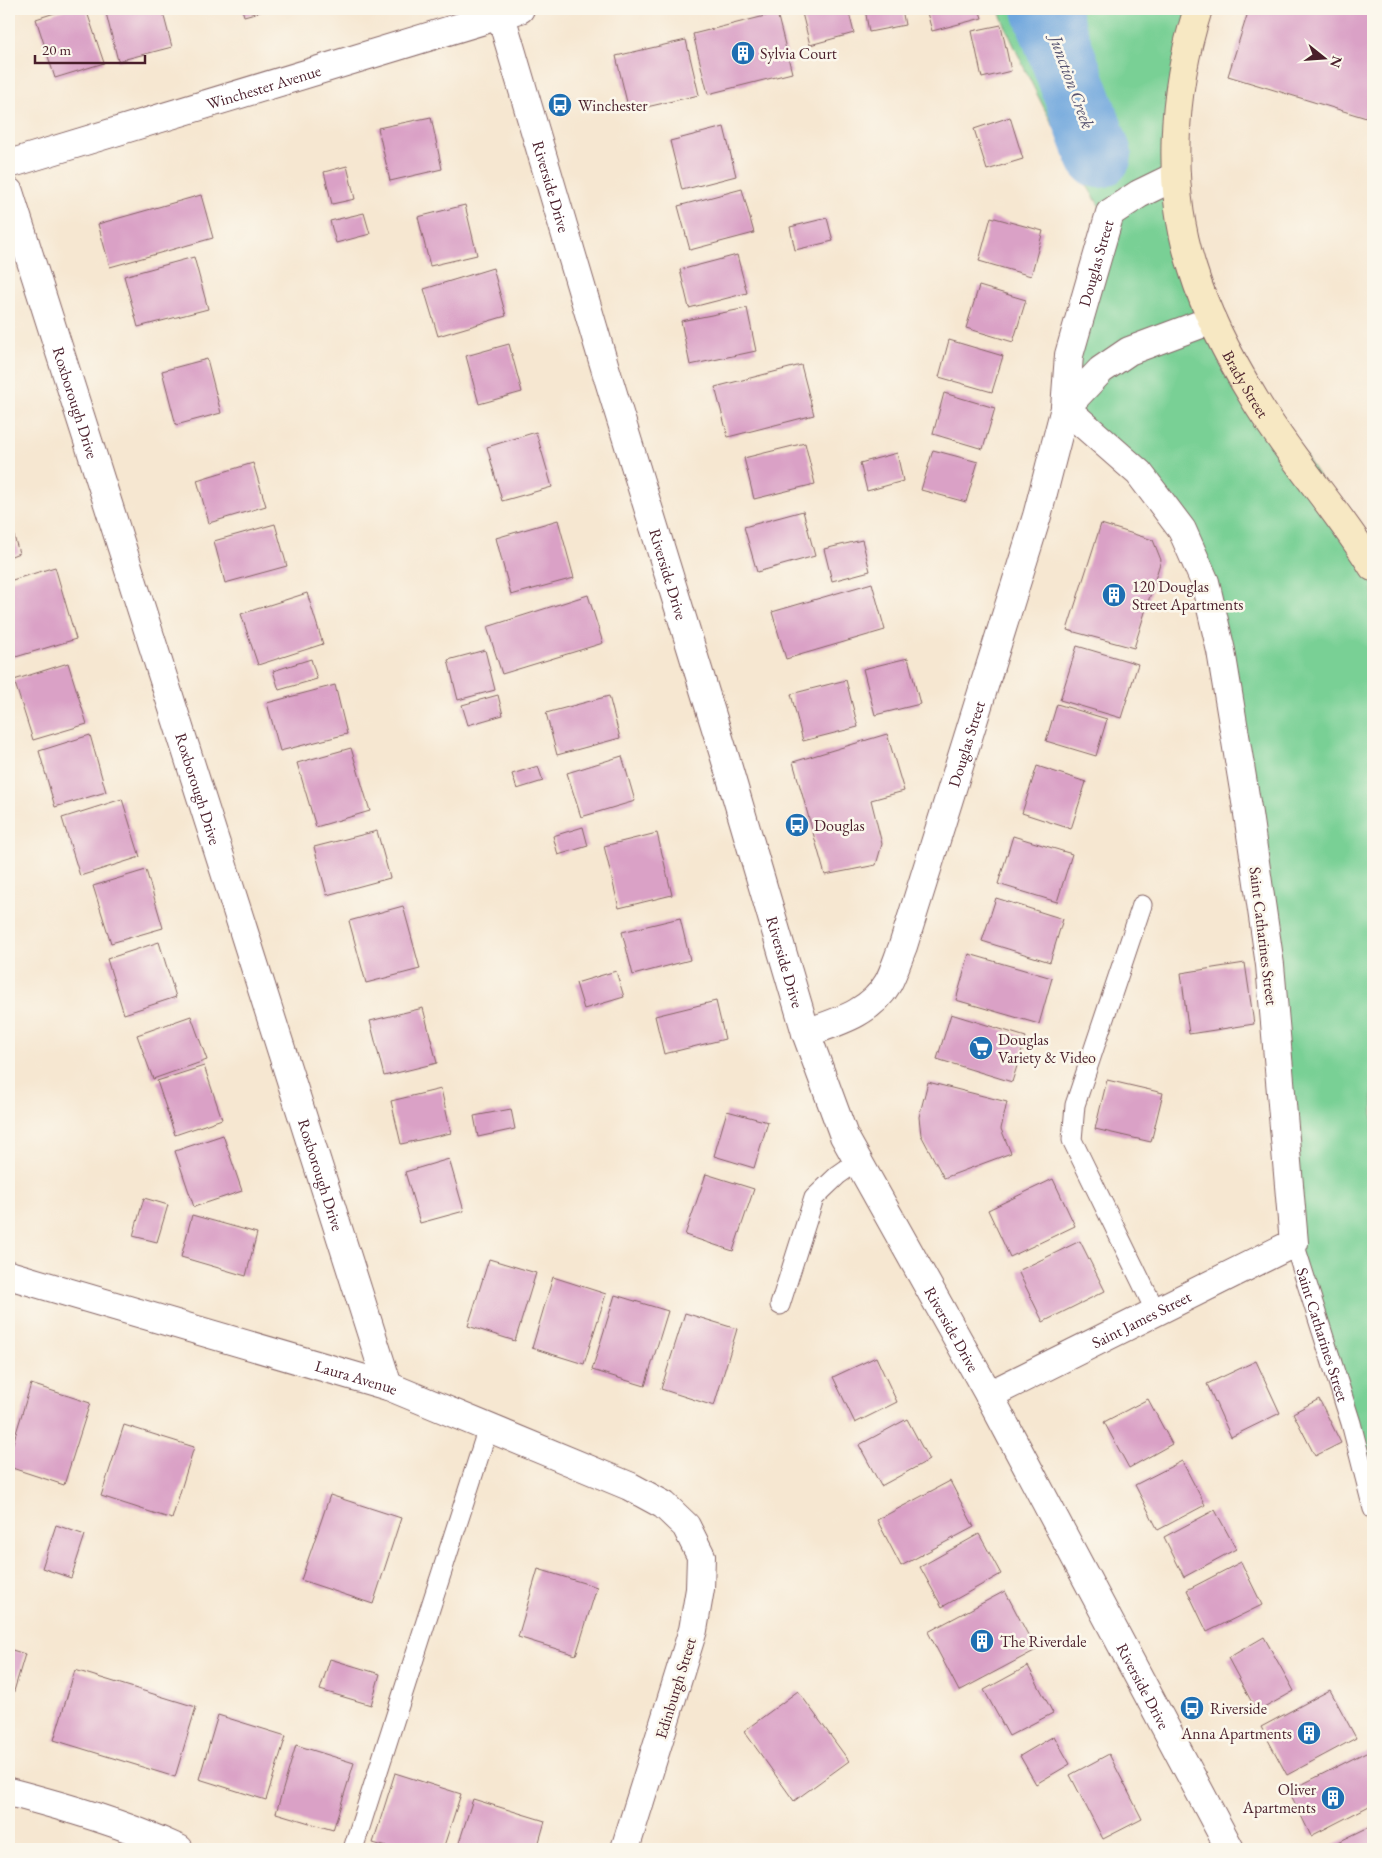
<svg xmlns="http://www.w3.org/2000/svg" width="1382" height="1858" viewBox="0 0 1382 1858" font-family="'EB Garamond',serif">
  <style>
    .green { fill: #79d095; stroke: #627860 }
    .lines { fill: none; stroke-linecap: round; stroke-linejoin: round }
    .river { stroke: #6ea6dd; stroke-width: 66 }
    .building { fill: #daa1c6 }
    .service-casing { stroke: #866565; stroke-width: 21 }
    .minor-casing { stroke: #866565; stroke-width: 30 }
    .tertiary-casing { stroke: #866565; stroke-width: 30 }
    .secondary-casing { stroke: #866565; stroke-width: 30 }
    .service { stroke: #fff; stroke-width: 19 }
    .minor { stroke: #fff; stroke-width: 28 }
    .tertiary { stroke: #fff; stroke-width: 28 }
    .secondary { stroke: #f7e8c3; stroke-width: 28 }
    .labels { text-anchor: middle; stroke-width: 5; stroke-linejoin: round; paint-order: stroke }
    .poi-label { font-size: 16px; fill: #4a1f2b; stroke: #fbf7ec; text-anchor: start }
    .street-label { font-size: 16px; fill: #4a1f2b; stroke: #fbf7ec }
    .water-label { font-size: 18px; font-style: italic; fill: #585572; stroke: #fbf7ec }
  </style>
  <rect width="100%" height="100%" fill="#fbf7ec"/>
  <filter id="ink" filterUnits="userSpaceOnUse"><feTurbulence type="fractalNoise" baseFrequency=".02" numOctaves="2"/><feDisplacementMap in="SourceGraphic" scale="10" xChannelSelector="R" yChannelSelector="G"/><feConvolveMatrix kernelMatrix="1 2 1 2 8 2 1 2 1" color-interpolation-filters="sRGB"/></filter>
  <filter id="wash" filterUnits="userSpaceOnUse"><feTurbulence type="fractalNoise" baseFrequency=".0096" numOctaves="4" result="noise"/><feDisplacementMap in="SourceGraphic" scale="20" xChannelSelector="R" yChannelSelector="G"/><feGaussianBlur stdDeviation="1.12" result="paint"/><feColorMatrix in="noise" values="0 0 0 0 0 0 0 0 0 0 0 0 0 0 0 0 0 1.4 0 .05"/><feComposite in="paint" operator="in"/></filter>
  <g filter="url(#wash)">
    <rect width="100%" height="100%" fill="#f6e7d1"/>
    <path class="green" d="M 998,9 L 1200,9 L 1179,174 L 1215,318 L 1373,559 L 1373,1518 L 1292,1248 L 1246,815 L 1180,530 L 1066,412 L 1107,218 C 1065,152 1028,81 998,9 Z"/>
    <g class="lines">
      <path class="river" d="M 1045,9 L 1099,155"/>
    </g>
    <g id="blocks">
      <path class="building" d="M 67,9 L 86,9 L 104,63 L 55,78 L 36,19 Z
        M 105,9 L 162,9 L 172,47 L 118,61 Z
        M 242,9 L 270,9 L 244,16 Z
        M 801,9 L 848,9 L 854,33 L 810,45 Z
        M 865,9 L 902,9 L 905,25 L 869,32 Z
        M 926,9 L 979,9 L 982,18 L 932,31 Z
        M 1249,9 L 1373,9 L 1373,120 L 1228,76 Z
        M 777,13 L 792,73 L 708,94 L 693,34 Z
        M 1001,25 L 1011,71 L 982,78 L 972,31 Z
        M 686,40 L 699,95 L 629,111 L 616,56 Z
        M 431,117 L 442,169 L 390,181 L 378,128 Z
        M 1010,117 L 1023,159 L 987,170 L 974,129 Z
        M 724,127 L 736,176 L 682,190 L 670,141 Z
        M 347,166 L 355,199 L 332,204 L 324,172 Z
        M 742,189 L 754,233 L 690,250 L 678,206 Z
        M 201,195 L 213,238 L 110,267 L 98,224 Z
        M 465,205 L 477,255 L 430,266 L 418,217 Z
        M 364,213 L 370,234 L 336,243 L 330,221 Z
        M 991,217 L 1043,231 L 1031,276 L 979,261 Z
        M 827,218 L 833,241 L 795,250 L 790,227 Z
        M 737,255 L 747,293 L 689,308 L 680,270 Z
        M 194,257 L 208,309 L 138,327 L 124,276 Z
        M 493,268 L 506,316 L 438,336 L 424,289 Z
        M 979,286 L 1026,300 L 1013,342 L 966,328 Z
        M 747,308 L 756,351 L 690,365 L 681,321 Z
        M 949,340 L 1003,356 L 992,392 L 939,377 Z
        M 509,344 L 522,392 L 479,404 L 466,356 Z
        M 207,359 L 221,413 L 176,425 L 162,371 Z
        M 801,365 L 814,415 L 728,437 L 715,387 Z
        M 944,393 L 995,408 L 983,449 L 933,434 Z
        M 536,432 L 552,487 L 502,501 L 487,447 Z
        M 805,443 L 815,484 L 754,499 L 744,458 Z
        M 933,450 L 978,462 L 966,502 L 921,490 Z
        M 897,453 L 903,481 L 867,491 L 860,463 Z
        M 253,463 L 266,506 L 209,523 L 197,480 Z
        M 803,511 L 815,556 L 757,572 L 744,527 Z
        M 9,519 L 19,553 L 9,557 Z
        M 558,520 L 574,578 L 511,595 L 496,538 Z
        M 275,524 L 287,566 L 225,583 L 214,541 Z
        M 1101,524 L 1153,540 L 1161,560 L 1134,648 L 1067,630 Z
        M 862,540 L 870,571 L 832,581 L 824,549 Z
        M 55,567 L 76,639 L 9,659 L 9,581 Z
        M 872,583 L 885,630 L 786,659 L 772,612 Z
        M 307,593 L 323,644 L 258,665 L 241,614 Z
        M 588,595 L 603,643 L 502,674 L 487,627 Z
        M 1077,646 L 1138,664 L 1121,718 L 1060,700 Z
        M 485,650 L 495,690 L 458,700 L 448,660 Z
        M 908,658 L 920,704 L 875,715 L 863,669 Z
        M 311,659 L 317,679 L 279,690 L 273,671 Z
        M 68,663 L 87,724 L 33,740 L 14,680 Z
        M 846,680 L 858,727 L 803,741 L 791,694 Z
        M 335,685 L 347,734 L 280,751 L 267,703 Z
        M 498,695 L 503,715 L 468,725 L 462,705 Z
        M 609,696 L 620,738 L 557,755 L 546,713 Z
        M 1057,704 L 1107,719 L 1096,756 L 1046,741 Z
        M 887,734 L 904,791 L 871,800 L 882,844 L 876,865 L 825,875 L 793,762 Z
        M 90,735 L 106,792 L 55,807 L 39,751 Z
        M 351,748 L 370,811 L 316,827 L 297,763 Z
        M 622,756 L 635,801 L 581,817 L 567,773 Z
        M 538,766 L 543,781 L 517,789 L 512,774 Z
        M 1037,766 L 1086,782 L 1071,829 L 1022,813 Z
        M 122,799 L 140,857 L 80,876 L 62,818 Z
        M 583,827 L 588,846 L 558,855 L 553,836 Z
        M 377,831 L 390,878 L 327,895 L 314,847 Z
        M 657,833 L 672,895 L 619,908 L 604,846 Z
        M 1013,836 L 1072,854 L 1057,902 L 998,884 Z
        M 146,870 L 163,928 L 111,943 L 93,886 Z
        M 996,898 L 1063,919 L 1050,962 L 982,941 Z
        M 403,906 L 420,969 L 366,983 L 349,921 Z
        M 680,918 L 690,960 L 633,975 L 622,932 Z
        M 159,942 L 176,997 L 124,1014 L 107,959 Z
        M 969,954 L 1052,978 L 1039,1024 L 956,1000 Z
        M 1245,963 L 1254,1024 L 1189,1034 L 1181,973 Z
        M 616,971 L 624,997 L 584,1009 L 576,983 Z
        M 716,1001 L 725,1039 L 664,1054 L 655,1016 Z
        M 423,1008 L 437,1063 L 384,1076 L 370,1021 Z
        M 951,1014 L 1026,1037 L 1012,1082 L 937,1059 Z
        M 191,1016 L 207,1060 L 153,1079 L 137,1035 Z
        M 204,1066 L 222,1119 L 175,1135 L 157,1081 Z
        M 1107,1080 L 1163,1093 L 1151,1142 L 1095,1129 Z
        M 928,1082 L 1007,1102 L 1001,1129 L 1011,1153 L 944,1178 L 921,1135 L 919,1117 Z
        M 441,1089 L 451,1133 L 401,1144 L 391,1101 Z
        M 511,1109 L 515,1129 L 478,1137 L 474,1116 Z
        M 727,1111 L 768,1122 L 754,1168 L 714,1156 Z
        M 223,1135 L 242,1191 L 194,1207 L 175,1151 Z
        M 449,1159 L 464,1211 L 420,1223 L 405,1172 Z
        M 706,1174 L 754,1189 L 733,1251 L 685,1235 Z
        M 1053,1179 L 1075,1226 L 1010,1257 L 988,1210 Z
        M 144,1198 L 168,1205 L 157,1242 L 133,1236 Z
        M 192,1215 L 257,1233 L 246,1276 L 181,1257 Z
        M 1080,1241 L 1105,1291 L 1043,1322 L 1018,1271 Z
        M 489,1259 L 536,1273 L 515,1341 L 468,1326 Z
        M 553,1277 L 606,1294 L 584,1364 L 532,1348 Z
        M 615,1295 L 668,1311 L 645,1386 L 592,1370 Z
        M 685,1313 L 737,1329 L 714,1406 L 661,1389 Z
        M 876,1357 L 897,1402 L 855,1423 L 833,1377 Z
        M 1256,1361 L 1280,1413 L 1231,1437 L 1207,1384 Z
        M 31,1384 L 90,1403 L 64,1485 L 9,1467 L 9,1456 Z
        M 1148,1399 L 1172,1444 L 1129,1468 L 1104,1422 Z
        M 1319,1399 L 1341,1443 L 1315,1456 L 1293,1413 Z
        M 907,1419 L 929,1460 L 881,1486 L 859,1445 Z
        M 124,1425 L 194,1447 L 172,1519 L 101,1496 Z
        M 1182,1461 L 1205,1505 L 1158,1530 L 1135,1485 Z
        M 950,1481 L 974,1527 L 901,1566 L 877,1520 Z
        M 330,1495 L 401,1518 L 373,1604 L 301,1580 Z
        M 1215,1510 L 1236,1549 L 1184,1577 L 1164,1537 Z
        M 56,1525 L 85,1535 L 71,1578 L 42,1568 Z
        M 979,1534 L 1001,1574 L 942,1607 L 920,1567 Z
        M 1241,1562 L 1262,1605 L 1207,1632 L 1187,1590 Z
        M 538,1569 L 597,1587 L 576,1655 L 518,1637 Z
        M 1005,1591 L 1036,1650 L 959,1691 L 928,1632 Z
        M 1264,1637 L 1294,1691 L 1257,1712 L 1228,1658 Z
        M 9,1649 L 25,1654 L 9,1708 Z
        M 330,1659 L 380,1674 L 371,1705 L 320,1690 Z
        M 1028,1666 L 1053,1713 L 1009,1736 L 984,1690 Z
        M 75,1670 L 196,1707 L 175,1777 L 54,1740 Z
        M 1330,1690 L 1356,1738 L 1287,1775 L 1261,1727 Z
        M 798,1691 L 849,1761 L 794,1801 L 744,1731 Z
        M 218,1715 L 286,1736 L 266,1800 L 199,1779 Z
        M 1054,1736 L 1070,1764 L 1036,1784 L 1020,1756 Z
        M 296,1745 L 354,1763 L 333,1830 L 276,1813 Z
        M 1368,1751 L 1373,1762 L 1373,1804 L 1311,1836 L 1289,1791 Z
        M 1109,1754 L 1142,1819 L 1103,1839 L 1070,1775 Z
        M 395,1773 L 461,1794 L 443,1849 L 394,1849 L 373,1843 Z
        M 473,1799 L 545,1821 L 537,1849 L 457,1849 Z
        M 1369,1827 L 1373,1837 L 1373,1849 L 1324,1849 Z"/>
    </g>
  </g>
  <g filter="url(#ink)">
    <use href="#blocks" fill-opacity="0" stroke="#866565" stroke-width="1"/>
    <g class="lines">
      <g class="service-casing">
        <g id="service">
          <path d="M 1142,905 L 1075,1105 L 1072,1140 L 1156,1312"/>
          <path id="s1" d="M 1294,1243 L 1351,1423 L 1373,1509"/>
          <path d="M 780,1305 L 814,1198 L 838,1175 L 858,1161"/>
          <path d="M 353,1849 L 488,1428"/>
        </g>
      </g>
      <g class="minor-casing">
        <g id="minor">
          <path id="s2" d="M 9,164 L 520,9"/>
          <path id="s3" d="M 9,192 L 388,1386"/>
          <path d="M 1065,408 L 1101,370 L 1129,351 L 1212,320"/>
          <path id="s4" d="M 806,1033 C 837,1022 871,1013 888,983 C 894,972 898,958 903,946 L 1037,516 L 1065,408 L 1069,355 L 1110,213 L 1139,194 L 1176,176"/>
          <path id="s5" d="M 9,1275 L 388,1386 L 629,1486 L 664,1505 L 686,1526 L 701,1556 L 700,1589 L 693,1630 L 625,1849"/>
          <path id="s6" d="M 989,1395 L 1294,1243 L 1270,965 L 1248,814 L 1221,651 L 1205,582 L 1182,530 L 1139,473 L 1065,408"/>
          <path d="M 9,1792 C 66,1807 125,1824 179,1849"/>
        </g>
      </g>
      <g class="tertiary-casing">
        <g id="tertiary">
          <path id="s7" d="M 499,9 L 606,371 L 726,761 L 806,1033 L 844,1136 L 989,1395 L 1230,1849"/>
        </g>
      </g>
      <g class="secondary-casing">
        <g id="secondary">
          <path id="s8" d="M 1198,9 C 1172,91 1166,187 1193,270 C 1207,316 1230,359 1255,400 C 1290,458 1337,509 1373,567"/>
        </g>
      </g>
      <use href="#service" class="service"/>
      <use href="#minor" class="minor"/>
      <use href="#tertiary" class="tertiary"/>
      <use href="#secondary" class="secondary"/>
    </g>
  </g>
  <defs>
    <g id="building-disc" transform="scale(1.25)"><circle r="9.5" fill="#1f6fb2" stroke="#fbf7ec"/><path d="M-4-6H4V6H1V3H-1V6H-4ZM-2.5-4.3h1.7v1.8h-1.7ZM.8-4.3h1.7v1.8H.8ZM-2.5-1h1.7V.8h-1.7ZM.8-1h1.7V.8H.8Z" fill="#fff"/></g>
    <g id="bus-disc" transform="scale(1.25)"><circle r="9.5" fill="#1f6fb2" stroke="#fbf7ec"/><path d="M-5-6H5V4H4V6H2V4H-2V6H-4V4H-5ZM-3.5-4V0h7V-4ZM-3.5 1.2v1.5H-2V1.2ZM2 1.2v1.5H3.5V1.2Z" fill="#fff"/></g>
    <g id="supermarket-disc" transform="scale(1.25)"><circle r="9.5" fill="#1f6fb2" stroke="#fbf7ec"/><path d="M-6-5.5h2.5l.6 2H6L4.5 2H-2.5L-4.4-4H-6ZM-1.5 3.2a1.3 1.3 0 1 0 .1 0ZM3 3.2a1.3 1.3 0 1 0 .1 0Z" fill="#fff"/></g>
  </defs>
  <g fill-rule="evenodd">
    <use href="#building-disc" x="743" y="53"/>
    <use href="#bus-disc" x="560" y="105"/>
    <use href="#building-disc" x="1114" y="595"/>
    <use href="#bus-disc" x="797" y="825"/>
    <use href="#supermarket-disc" x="981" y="1048"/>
    <use href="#building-disc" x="982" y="1641"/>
    <use href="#bus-disc" x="1192" y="1708"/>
    <use href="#building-disc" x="1309" y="1733"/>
    <use href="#building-disc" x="1333" y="1798"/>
  </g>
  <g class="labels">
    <g class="poi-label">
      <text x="760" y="59">Sylvia Court</text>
      <text x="578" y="111">Winchester</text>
      <text x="1132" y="592">120 Douglas<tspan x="1132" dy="18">Street Apartments</tspan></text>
      <text x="814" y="831">Douglas</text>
      <text x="998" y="1045">Douglas<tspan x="998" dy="18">Variety &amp; Video</tspan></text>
      <text x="1000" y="1647">The Riverdale</text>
      <text x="1210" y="1714">Riverside</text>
      <text x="1292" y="1739" text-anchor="end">Anna Apartments</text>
      <text x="1316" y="1795" text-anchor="end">Oliver<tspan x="1316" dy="18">Apartments</tspan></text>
    </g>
    <g class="street-label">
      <text dy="6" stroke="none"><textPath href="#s2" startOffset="266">Winchester Avenue</textPath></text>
      <text dy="6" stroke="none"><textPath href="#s7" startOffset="185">Riverside Drive</textPath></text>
      <text dy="6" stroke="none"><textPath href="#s4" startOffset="849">Douglas Street</textPath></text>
      <text dy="6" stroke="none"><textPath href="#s8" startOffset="391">Brady Street</textPath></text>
      <text dy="6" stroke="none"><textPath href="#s3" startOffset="221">Roxborough Drive</textPath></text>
      <text dy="6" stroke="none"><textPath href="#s7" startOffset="590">Riverside Drive</textPath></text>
      <text dy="6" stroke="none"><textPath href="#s4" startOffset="350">Douglas Street</textPath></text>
      <text dy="6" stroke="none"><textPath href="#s3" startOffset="626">Roxborough Drive</textPath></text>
      <text transform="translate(1264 936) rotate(83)" y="6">Saint Catharines Street</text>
      <text dy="6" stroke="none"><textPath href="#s7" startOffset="995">Riverside Drive</textPath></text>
      <text dy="6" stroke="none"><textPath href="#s3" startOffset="1031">Roxborough Drive</textPath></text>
      <text dy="6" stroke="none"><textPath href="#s6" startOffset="170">Saint James Street</textPath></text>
      <text dy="6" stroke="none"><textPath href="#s7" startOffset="1400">Riverside Drive</textPath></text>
      <text dy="6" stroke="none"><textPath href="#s1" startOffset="96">Saint Catharines Street</textPath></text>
      <text dy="6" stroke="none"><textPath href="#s5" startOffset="362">Laura Avenue</textPath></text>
      <text dy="6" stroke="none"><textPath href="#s7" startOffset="1805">Riverside Drive</textPath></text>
      <text transform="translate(675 1688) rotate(-73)" y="6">Edinburgh Street</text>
    </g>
    <g class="water-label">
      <text transform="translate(1072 82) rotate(70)" y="6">Junction Creek</text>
    </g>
  </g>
  <rect width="1382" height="1858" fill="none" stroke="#fbf7ec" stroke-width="30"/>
  <g transform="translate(1324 58) rotate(107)" stroke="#fbf7ec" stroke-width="4" paint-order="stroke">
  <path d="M0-4L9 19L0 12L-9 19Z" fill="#4a1f2b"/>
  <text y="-8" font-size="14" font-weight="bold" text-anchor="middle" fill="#4a1f2b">N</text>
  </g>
  <path d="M35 55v8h110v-8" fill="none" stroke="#4a1f2b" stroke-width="2.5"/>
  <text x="42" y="55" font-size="15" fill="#4a1f2b" stroke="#fbf7ec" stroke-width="4" paint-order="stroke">20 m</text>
</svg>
